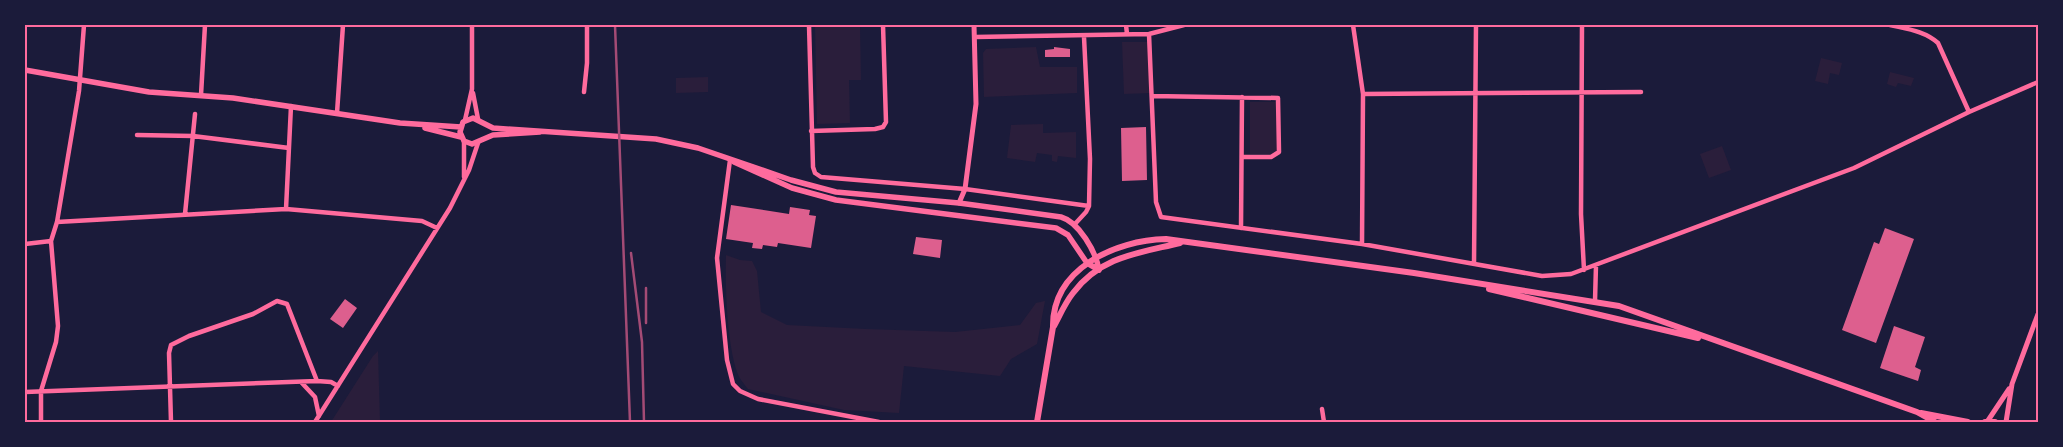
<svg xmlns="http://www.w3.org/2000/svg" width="2063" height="447" viewBox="0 0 2063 447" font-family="'Space Grotesk',sans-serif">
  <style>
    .green { fill: #2a1e3b }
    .building { fill: #dd5f8e }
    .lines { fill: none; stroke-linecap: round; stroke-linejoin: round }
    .minor { stroke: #ff6b9d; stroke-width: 4.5 }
    .tertiary { stroke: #ff6b9d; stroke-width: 5 }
    .secondary { stroke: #ff6b9d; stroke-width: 5.5 }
    .primary { stroke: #ff6b9d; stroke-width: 6 }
    .rail { stroke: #a44b75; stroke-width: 2.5 }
    .neatline { fill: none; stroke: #ff6b9d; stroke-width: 2 }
  </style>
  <rect width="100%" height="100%" fill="#1b1b3a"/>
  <path class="green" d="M 815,25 L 860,25 L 861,80 L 849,80 L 850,123 L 817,124 Z
    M 1122,42 L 1148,42 L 1150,93 L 1124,94 Z
    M 1036,47 L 1040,67 L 1077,67 L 1077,93 L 984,97 L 983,53 L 986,49 Z
    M 1821,58 L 1842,63 L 1839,75 L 1830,73 L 1828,84 L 1815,81 Z
    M 1890,72 L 1914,78 L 1911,86 L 1898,83 L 1896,87 L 1887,84 Z
    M 708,77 L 708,92 L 676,93 L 676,78 Z
    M 1250,102 L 1278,102 L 1277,154 L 1250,154 Z
    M 1043,124 L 1043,133 L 1076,132 L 1076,158 L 1058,156 L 1057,162 L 1052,161 L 1052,155 L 1037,153 L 1035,162 L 1007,158 L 1011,125 Z
    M 1722,146 L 1731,170 L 1709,178 L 1700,154 Z
    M 726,255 L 740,260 L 752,261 L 757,271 L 761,312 L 787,325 L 866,329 L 955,332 L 1020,325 L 1036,303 L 1045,301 L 1037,344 L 1011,359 L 1000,376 L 904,366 L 899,413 L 844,410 L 748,389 C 744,384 739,378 737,372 C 727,342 725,288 726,255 Z
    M 378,351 L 380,422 L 331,422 L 373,356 Z"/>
  <path class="building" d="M 1054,47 L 1070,49 L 1070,57 L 1045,57 L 1045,50 L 1054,49 Z
    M 1146,127 L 1147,180 L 1122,181 L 1121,128 Z
    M 731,205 L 789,214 L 790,207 L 810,210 L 809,215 L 816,216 L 811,248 L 778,243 L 777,247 L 763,245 L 762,249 L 752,248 L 753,243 L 726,239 Z
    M 1885,228 L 1914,239 L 1876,343 L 1842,330 L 1874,242 L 1879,244 Z
    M 916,237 L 942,240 L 940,258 L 913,254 Z
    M 345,299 L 357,308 L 343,328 L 330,319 Z
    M 1894,326 L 1925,337 L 1915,367 L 1921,370 L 1918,381 L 1880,368 Z"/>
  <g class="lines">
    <path class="minor" d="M 809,25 L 813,167 L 815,173 L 821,177 L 965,189 L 1089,206
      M 1126,25 L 1127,34
      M 1353,25 L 1363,94 L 1362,244
      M 1582,25 L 1581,214 L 1584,270
      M 1890,25 C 1907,29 1925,31 1938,43 L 1969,112
      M 1149,34 L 1156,202 L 1161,217 L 1362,244 L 1542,276 L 1571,274 L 1854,168 L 1969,112 L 2038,82
      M 975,37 L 1149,34 L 1184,25
      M 584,92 L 587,63 L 587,25
      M 473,93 L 478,119
      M 1363,94 L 1641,92
      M 201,95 L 205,25
      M 1152,96 L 1278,98 L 1279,152 L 1271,157 L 1243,157
      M 337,113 L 343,25
      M 465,120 L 472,89 L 472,25
      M 811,131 L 875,129 L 883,127 L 886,122 L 883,25
      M 137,135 L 193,136 L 289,148
      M 730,160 L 717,258 L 727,360 L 733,384 L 740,391 L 758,399 L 879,422
      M 464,177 L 464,141
      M 286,209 L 291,106
      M 185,214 L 195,114
      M 57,222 L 286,209 L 422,221 L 437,228
      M 1074,225 L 1086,212 L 1089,206 L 1090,159 L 1084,37
      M 1241,228 L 1242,97
      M 25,244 L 51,241
      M 1474,264 L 1476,25
      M 1595,301 L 1596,265
      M 301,382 L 315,397 L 319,416
      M 25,392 L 317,381 L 331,382 L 338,386
      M 1322,409 L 1324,422
      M 41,422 L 41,391 L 56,342 L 58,326 L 51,241 L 57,222 L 79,91 L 84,25
      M 171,422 L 169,353 L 171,345 L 189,336 L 253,314 L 277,301 L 287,304 L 317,381
      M 315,422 L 450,208 L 469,170 L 478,143"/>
    <path class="tertiary" d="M 959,203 L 965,189 L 976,104 L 974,25
      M 1987,422 L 2009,389
      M 2006,422 L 2012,384 L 2038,314"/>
    <path class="secondary" d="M 25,70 L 149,92 L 233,98 L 400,123 L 461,127
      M 425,128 L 461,137
      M 540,132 L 493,135 L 472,144 L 464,141 L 460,132 L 463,122 L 473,118 L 493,128 L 656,139 L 698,148 L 791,180 L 836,192 L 959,203 L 1061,217 C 1079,222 1096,252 1099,270
      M 734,162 L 792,188 L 836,200 L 1056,228 L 1068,235 L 1087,263 L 1099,270"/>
    <path class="primary" d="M 1489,289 L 1698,338
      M 1054,326 C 1060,315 1065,303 1073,293 C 1101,256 1139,253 1180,243
      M 1921,413 L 1968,422
      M 1037,422 L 1053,327 C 1052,269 1115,240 1166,239 L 1414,273 L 1619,306 L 1917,412 L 1935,422
      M 1985,422 L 1995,422"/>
    <path class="rail" d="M 615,25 L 630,422
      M 631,253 L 642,342 L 644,422
      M 646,288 L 646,323"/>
  </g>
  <rect width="2063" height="447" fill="none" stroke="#1b1b3a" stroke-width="52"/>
  <rect x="26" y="26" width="2011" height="395" class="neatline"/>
</svg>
